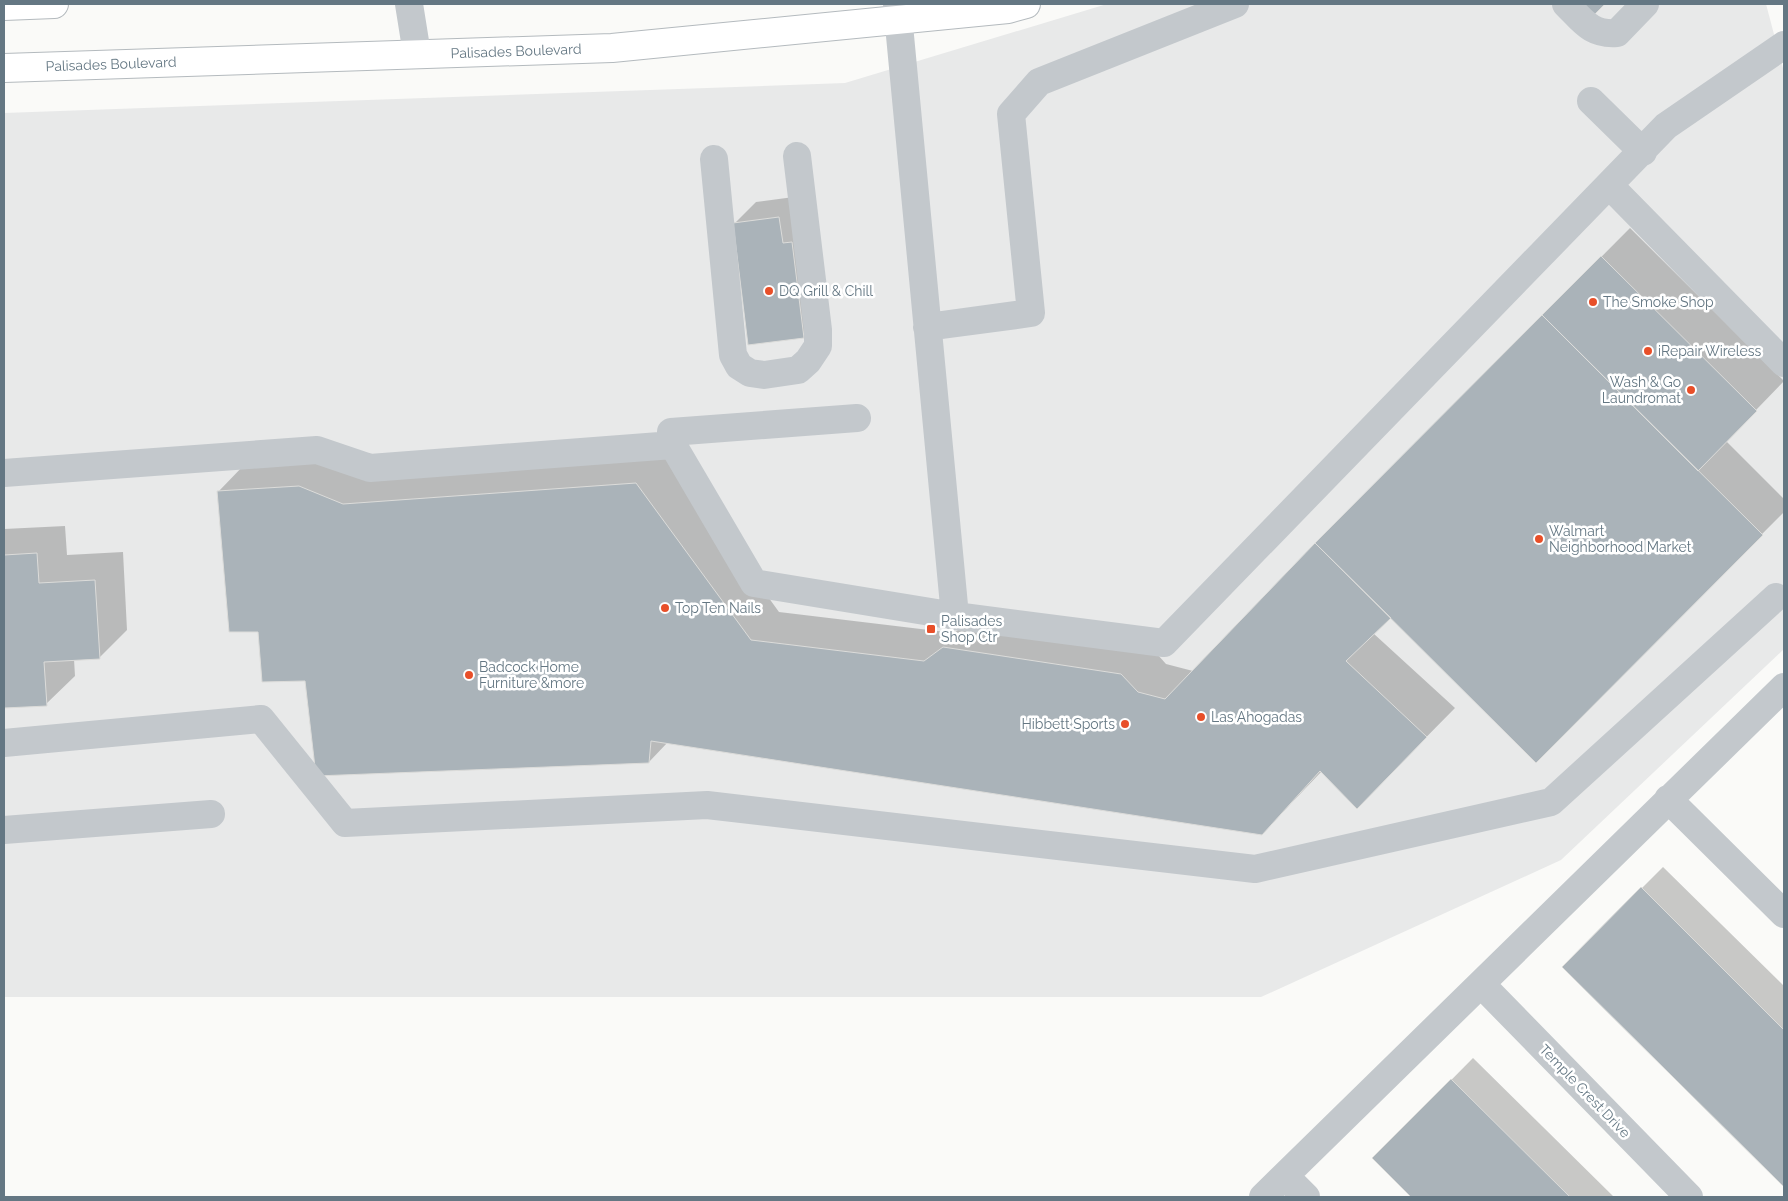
<svg xmlns="http://www.w3.org/2000/svg" width="1788" height="1201" viewBox="0 0 1788 1201" font-family="Raleway,sans-serif">
  <style>
    .built { fill: #e8e9e9 }
    .shadow { fill: #0003 }
    .building { fill: #aab3b9; stroke: #dcdcda }
    .lines { fill: none; stroke-linecap: round; stroke-linejoin: round }
    .major-casing { stroke: #b4babe; stroke-width: 30 }
    .minor { stroke: #c3c8cc; stroke-width: 28 }
    .major { stroke: #fff; stroke-width: 28 }
    .poi-dot { fill: #e84f29; stroke: #fff; stroke-width: 2 }
    .labels { text-anchor: middle; stroke-width: 5; stroke-linejoin: round; paint-order: stroke }
    .street-label { font-size: 14px; fill: #647783; stroke: #fff }
    .poi-label { font-size: 14px; fill: #647783; stroke: #fff; text-anchor: start }
  </style>
  <rect width="100%" height="100%" fill="#fafaf8"/>
  <path class="built" d="M 1107,4 L 1766,4 L 1784,72 L 1784,649 L 1561,860 L 1261,997 L 4,997 L 4,113 L 845,83 Z"/>
  <path class="shadow" d="M 801,196 L 825,315 L 803,337 L 734,224 L 756,202 Z
    M 1630,228 L 1784,381 L 1726,441 L 1784,499 L 1784,512 L 1536,761 L 1391,616 L 1373,633 L 1455,708 L 1385,779 L 1322,771 L 1262,834 L 668,742 L 649,762 L 306,679 L 260,631 L 218,492 L 246,463 L 665,455 L 779,612 L 954,633 L 972,620 L 1150,646 L 1166,664 L 1193,671 L 1316,544 Z
    M 65,526 L 67,555 L 123,552 L 127,630 L 99,658 L 74,659 L 75,676 L 46,704 L 4,707 L 4,529 Z
    M 1663,867 L 1784,986 L 1784,1185 L 1563,967 Z
    M 1473,1058 L 1614,1197 L 1413,1197 L 1374,1158 Z"/>
  <path class="building" d="M 1575,4 L 1605,4 L 1590,19 Z
    M 779,217 L 783,243 L 792,242 L 804,338 L 748,345 L 733,223 Z
    M 1601,256 L 1757,411 L 1698,471 L 1542,315 Z
    M 1542,315 L 1763,535 L 1536,763 L 1315,543 Z
    M 636,483 L 751,640 L 924,661 L 943,647 L 1121,674 L 1138,692 L 1165,699 L 1315,543 L 1391,618 L 1346,661 L 1427,737 L 1357,809 L 1320,771 L 1262,835 L 651,741 L 649,763 L 316,776 L 305,681 L 262,682 L 258,632 L 229,632 L 217,491 L 299,486 L 343,504 Z
    M 37,553 L 39,583 L 95,580 L 100,659 L 44,662 L 47,706 L 4,708 L 4,555 Z
    M 1641,887 L 1784,1030 L 1784,1187 L 1562,967 Z
    M 1451,1079 L 1570,1197 L 1411,1197 L 1372,1158 Z"/>
  <g class="lines">
    <g class="major-casing">
      <path id="major" d="M 4,6 L 54,4
        M 4,68 L 612,48 L 1008,9 L 1026,4"/>
    </g>
    <path class="minor" d="M 409,4 L 417,54
      M 897,4 L 955,616 L 1164,643 L 1666,126 L 1784,45
      M 1566,4 C 1583,21 1591,35 1617,33 L 1645,4
      M 1591,101 L 1643,152
      M 714,159 L 733,355 L 739,366 L 750,373 L 764,375 L 798,370 L 808,361 L 818,346 L 818,330 L 797,156
      M 1609,185 L 1784,363
      M 927,327 L 1031,313 L 1011,114 L 1039,82 L 1235,4
      M 671,432 L 857,418
      M 4,473 L 317,450 L 370,468 L 673,445 L 754,583 L 955,616
      M 4,743 L 261,719 L 345,823 L 707,805 L 1255,869 L 1551,802 L 1776,597
      M 1668,799 L 1784,914
      M 4,830 L 211,814
      M 1481,984 L 1689,1197
      M 1286,1177 L 1306,1197
      M 1263,1197 L 1784,687"/>
    <use href="#major" class="major"/>
  </g>
  <g class="poi-dot">
    <circle cx="769" cy="291" r="5"/>
    <circle cx="1593" cy="302" r="5"/>
    <circle cx="1648" cy="351" r="5"/>
    <circle cx="1691" cy="390" r="5"/>
    <circle cx="1539" cy="539" r="5"/>
    <circle cx="665" cy="608" r="5"/>
    <rect x="926" y="624" width="10" height="10" rx="2.5"/>
    <circle cx="469" cy="675" r="5"/>
    <circle cx="1201" cy="717" r="5"/>
    <circle cx="1125" cy="724" r="5"/>
  </g>
  <g class="labels">
    <g class="street-label">
      <text transform="translate(516 51) rotate(-2)" y="5">Palisades Boulevard</text>
      <text transform="translate(111 64) rotate(-2)" y="5">Palisades Boulevard</text>
      <text transform="translate(1585 1091) rotate(46)" y="5">Temple Crest Drive</text>
    </g>
    <g class="poi-label">
      <text x="779" y="296">DQ Grill &amp; Chill</text>
      <text x="1603" y="307">The Smoke Shop</text>
      <text x="1658" y="356">iRepair Wireless</text>
      <text x="1681" y="387" text-anchor="end">Wash &amp; Go<tspan x="1681" dy="16">Laundromat</tspan></text>
      <text x="1549" y="536">Walmart<tspan x="1549" dy="16">Neighborhood Market</tspan></text>
      <text x="675" y="613">Top Ten Nails</text>
      <text x="941" y="626">Palisades<tspan x="941" dy="16">Shop Ctr</tspan></text>
      <text x="479" y="672">Badcock Home<tspan x="479" dy="16">Furniture &amp;more</tspan></text>
      <text x="1211" y="722">Las Ahogadas</text>
      <text x="1115" y="729" text-anchor="end">Hibbett Sports</text>
    </g>
  </g>
  <rect width="1788" height="1201" fill="none" stroke="#647783" stroke-width="10"/>
</svg>
